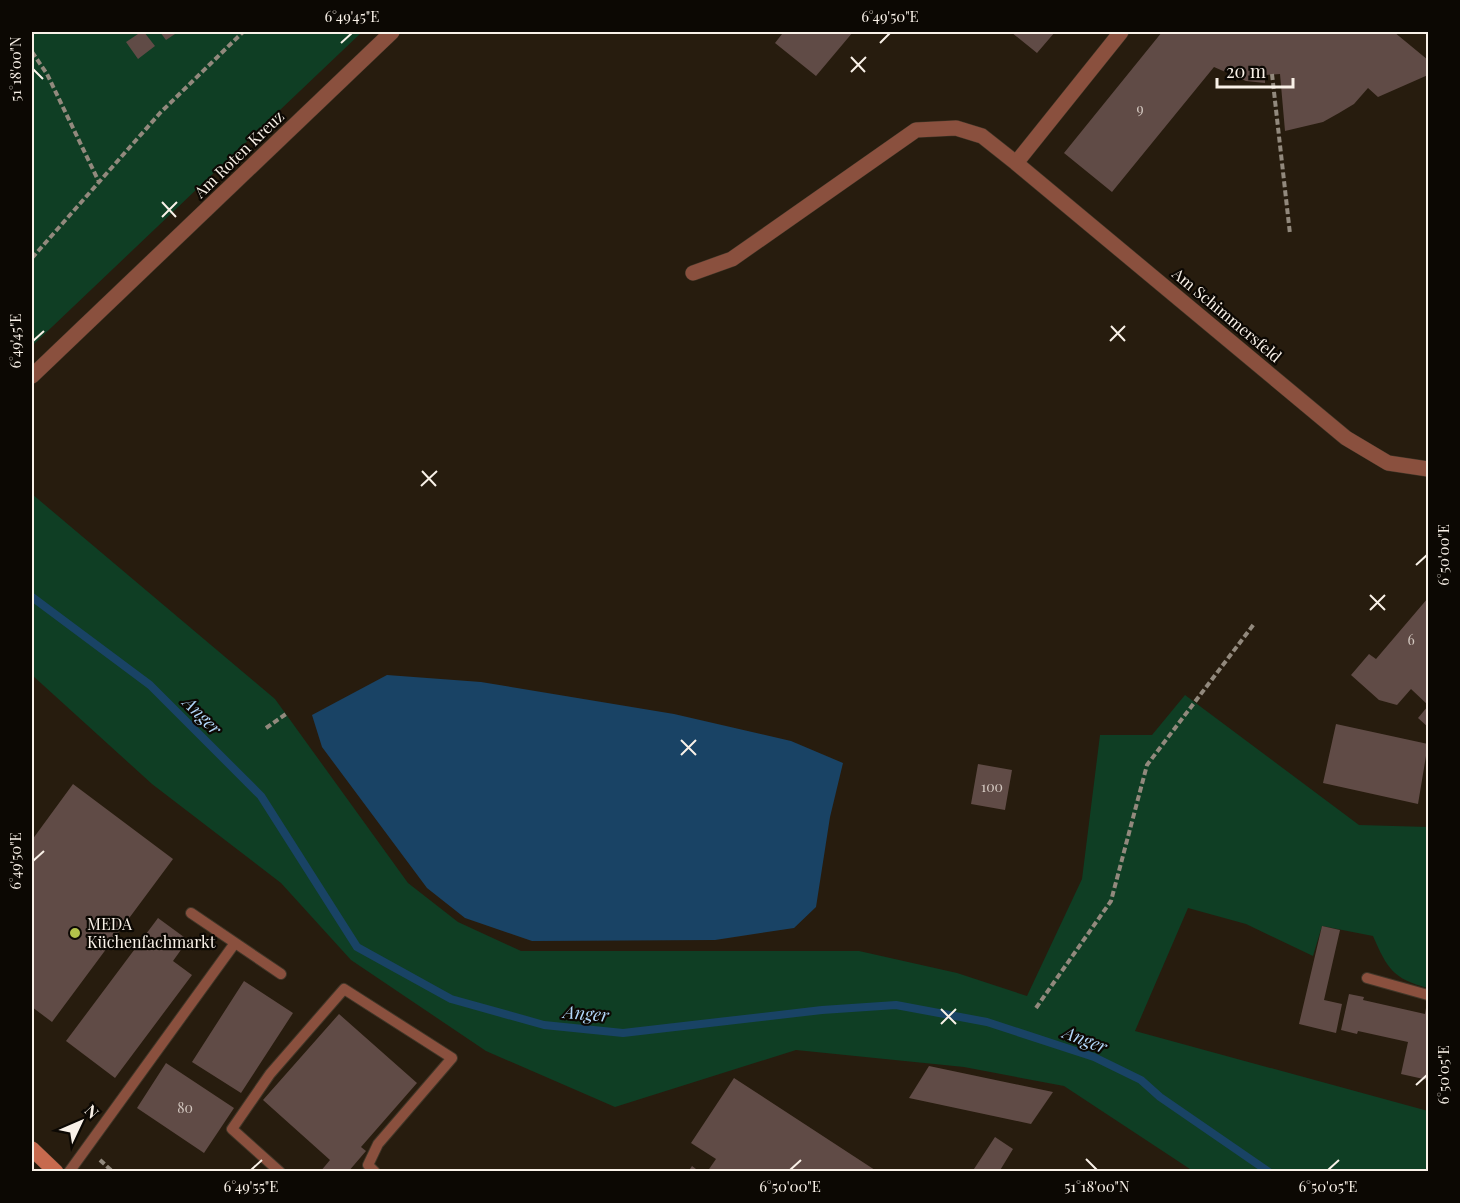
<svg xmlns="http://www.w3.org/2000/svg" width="1460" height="1203" viewBox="0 0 1460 1203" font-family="'Playfair Display',serif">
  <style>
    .green { fill: #0f3e24 }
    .water { fill: #194365 }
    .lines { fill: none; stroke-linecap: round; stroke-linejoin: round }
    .stream { stroke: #194365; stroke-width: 8 }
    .building { fill: #604b46 }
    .service-casing { stroke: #403628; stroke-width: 12 }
    .minor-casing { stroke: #403628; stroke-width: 16 }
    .tertiary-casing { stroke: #403628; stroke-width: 16 }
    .secondary-casing { stroke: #403628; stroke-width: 16 }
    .path { stroke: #92897d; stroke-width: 4; stroke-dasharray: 6 3; stroke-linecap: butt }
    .service { stroke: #8a503e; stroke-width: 10 }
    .minor { stroke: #8a503e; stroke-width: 15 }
    .tertiary { stroke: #8a503e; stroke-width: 15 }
    .secondary { stroke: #c76a4e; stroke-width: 15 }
    .ticks { fill: none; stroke: #f9f1e8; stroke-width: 2 }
    .poi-dot { fill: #b3c24b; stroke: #0c0803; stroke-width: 2 }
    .labels { text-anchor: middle; stroke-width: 4.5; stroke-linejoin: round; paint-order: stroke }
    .number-label { font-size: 14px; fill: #d3c8c0 }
    .street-label { font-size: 16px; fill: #f9f1e8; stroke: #0c0803 }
    .poi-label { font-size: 16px; fill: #f9f1e8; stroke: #0c0803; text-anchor: start }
    .water-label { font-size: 18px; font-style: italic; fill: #b2d7fa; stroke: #0c0803 }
    .neatline { fill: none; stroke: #f9f1e8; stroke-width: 2 }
    .ticks-label { font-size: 15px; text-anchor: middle; fill: #f9f1e8 }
  </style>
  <rect width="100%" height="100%" fill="#271c0e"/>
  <path class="green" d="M 32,32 L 362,32 L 32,346 Z
    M 32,494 L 275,699 L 408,883 L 458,922 L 521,951 L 859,951 L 957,973 L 1027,996 L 1082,879 L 1100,735 L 1152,735 L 1185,695 L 1359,825 L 1428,827 L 1428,988 C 1393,979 1387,968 1373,936 L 1322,926 L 1313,956 L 1246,924 L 1188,908 L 1135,1031 L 1428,1111 L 1428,1171 L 1193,1171 L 1064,1086 L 964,1067 L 796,1050 L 615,1107 L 486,1051 L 351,960 L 281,883 L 152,784 L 32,675 Z"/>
  <path class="water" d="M 387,675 L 481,682 L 674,714 L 791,741 L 843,763 L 830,817 L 816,907 L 794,928 L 715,940 L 532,941 L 465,918 L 427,888 L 322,747 L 312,715 Z"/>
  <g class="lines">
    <path class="stream" d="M 32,597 L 150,685 L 261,796 L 357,947 L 451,999 L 544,1025 L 623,1033 L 822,1010 L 896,1005 L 987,1022 L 1094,1057 L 1141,1080 L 1160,1097 L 1269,1172"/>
  </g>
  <path class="building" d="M 141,32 L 144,32 L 155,46 L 138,59 L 126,42 Z
    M 160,32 L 178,32 L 166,40 Z
    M 779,32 L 853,32 L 816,76 L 775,43 L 782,34 Z
    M 1011,32 L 1055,32 L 1037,53 Z
    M 1162,32 L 1394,32 L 1428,60 L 1428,75 L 1378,97 L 1368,88 L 1354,104 L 1339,113 L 1323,122 L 1285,131 L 1280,74 L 1265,75 L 1265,83 L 1246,81 L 1214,67 L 1112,192 L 1064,153 Z
    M 1428,598 L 1428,705 L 1411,689 L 1397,705 L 1379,700 L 1351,675 L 1369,654 L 1376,659 Z
    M 1428,706 L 1428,727 L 1418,718 Z
    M 1336,724 L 1428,744 L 1418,804 L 1323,783 Z
    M 978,764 L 1012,770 L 1005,810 L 971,804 Z
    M 73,784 L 173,859 L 52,1022 L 32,1007 L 32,840 Z
    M 158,918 L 188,940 L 173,961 L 192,975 L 115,1078 L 66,1041 Z
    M 1322,926 L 1340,930 L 1324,1000 L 1342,1004 L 1336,1033 L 1299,1024 Z
    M 244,981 L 293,1013 L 241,1093 L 192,1062 Z
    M 1349,994 L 1364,997 L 1363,1000 L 1425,1014 L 1426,1008 L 1428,1008 L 1428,1080 L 1401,1074 L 1408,1042 L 1358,1031 L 1357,1034 L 1341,1030 Z
    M 339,1014 L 417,1083 L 361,1147 L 366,1151 L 348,1172 L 320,1172 L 330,1160 L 263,1100 Z
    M 166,1063 L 234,1108 L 204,1153 L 137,1108 Z
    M 929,1066 L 1053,1092 L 1031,1124 L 909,1098 Z
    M 734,1078 L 878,1172 L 707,1172 L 716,1159 L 691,1143 Z
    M 995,1137 L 1013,1149 L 999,1172 L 972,1172 Z
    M 692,1166 L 700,1172 L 688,1172 Z"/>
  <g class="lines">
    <g class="service-casing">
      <path id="service" d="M 191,913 L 281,974
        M 1367,978 L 1428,995
        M 69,1172 L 235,943
        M 280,1172 L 232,1129 L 270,1074 L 344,989 L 452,1058 L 378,1144 L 368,1165 L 375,1172"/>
    </g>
    <g class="minor-casing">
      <path id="minor" d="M 1121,32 L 1016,163 L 1346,438 L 1388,463 L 1428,469
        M 693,273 L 732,259 L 916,130 L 956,128 L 982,136 L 1016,163"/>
    </g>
    <g class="tertiary-casing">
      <path id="tertiary" d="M 32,376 L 392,32"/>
    </g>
    <g class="secondary-casing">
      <path id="secondary" d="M 32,1149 L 56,1172"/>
    </g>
    <path class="path" d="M 32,52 L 47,74 L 99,182
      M 1272,74 L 1290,234
      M 32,258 L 160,113 L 243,32
      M 266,728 L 286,714
      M 1036,1008 L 1111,901 L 1147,765 L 1254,624
      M 100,1160 L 113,1172"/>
    <use href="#service" class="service"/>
    <use href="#minor" class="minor"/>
    <use href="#tertiary" class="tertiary"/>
    <use href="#secondary" class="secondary"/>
  </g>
  <path class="ticks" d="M 341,43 L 352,33M 880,43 L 890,33M 851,57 L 865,72M 33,69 L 43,79M 851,72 L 866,57M 162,202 L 176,217M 162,217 L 177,202M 1111,326 L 1125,341M 33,341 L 44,331M 1110,341 L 1125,326M 422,471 L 436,486M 421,486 L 437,471M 1416,565 L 1427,555M 1370,595 L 1385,610M 1370,610 L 1385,595M 681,740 L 696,755M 681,755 L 696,740M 33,861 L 44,851M 941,1009 L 956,1024M 941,1024 L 956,1009M 1416,1085 L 1427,1075M 1086,1159 L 1097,1170M 251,1170 L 262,1160M 790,1170 L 801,1160M 1328,1170 L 1339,1160"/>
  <circle class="poi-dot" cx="75" cy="933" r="6"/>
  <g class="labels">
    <g class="number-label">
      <text x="1140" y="114">9</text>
      <text x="1411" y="645">6</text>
      <text x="992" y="792">100</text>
      <text x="185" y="1113">80</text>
    </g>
    <g class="street-label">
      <text transform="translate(239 154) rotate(-44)" y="6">Am Roten Kreuz</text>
      <text transform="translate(1227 315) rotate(40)" y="6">Am Schimmersfeld</text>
    </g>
    <g class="poi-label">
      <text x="87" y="930">MEDA<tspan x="87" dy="18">Küchenfachmarkt</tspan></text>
    </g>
    <g class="water-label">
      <text transform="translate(202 716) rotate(45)" y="6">Anger</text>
      <text transform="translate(586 1014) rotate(5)" y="6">Anger</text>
      <text transform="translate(1085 1040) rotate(21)" y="6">Anger</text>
    </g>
  </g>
  <rect width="1460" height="1203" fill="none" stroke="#0c0803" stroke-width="66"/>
  <g transform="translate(81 1122) rotate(46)" stroke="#0c0803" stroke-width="4.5" paint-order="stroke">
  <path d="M0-4.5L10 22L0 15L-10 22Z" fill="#f9f1e8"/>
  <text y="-9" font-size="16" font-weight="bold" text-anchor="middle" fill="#f9f1e8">N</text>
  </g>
  <path d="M1217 78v9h76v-9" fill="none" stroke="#f9f1e8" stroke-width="3"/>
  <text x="1226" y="78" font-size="18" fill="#f9f1e8" stroke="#0c0803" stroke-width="4.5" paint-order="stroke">20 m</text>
  <rect x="33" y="33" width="1394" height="1137" class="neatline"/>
  <g class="ticks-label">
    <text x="352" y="22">6°49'45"E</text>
    <text x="890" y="22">6°49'50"E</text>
    <text transform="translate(16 69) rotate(-90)" y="5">51°18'00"N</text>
    <text transform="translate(16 341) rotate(-90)" y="5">6°49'45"E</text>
    <text transform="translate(1444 555) rotate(-90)" y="5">6°50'00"E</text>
    <text transform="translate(16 861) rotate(-90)" y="5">6°49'50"E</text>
    <text transform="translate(1444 1075) rotate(-90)" y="5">6°50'05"E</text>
    <text x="251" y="1192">6°49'55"E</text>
    <text x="790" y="1192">6°50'00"E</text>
    <text x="1097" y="1192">51°18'00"N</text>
    <text x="1328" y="1192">6°50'05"E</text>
  </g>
</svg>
